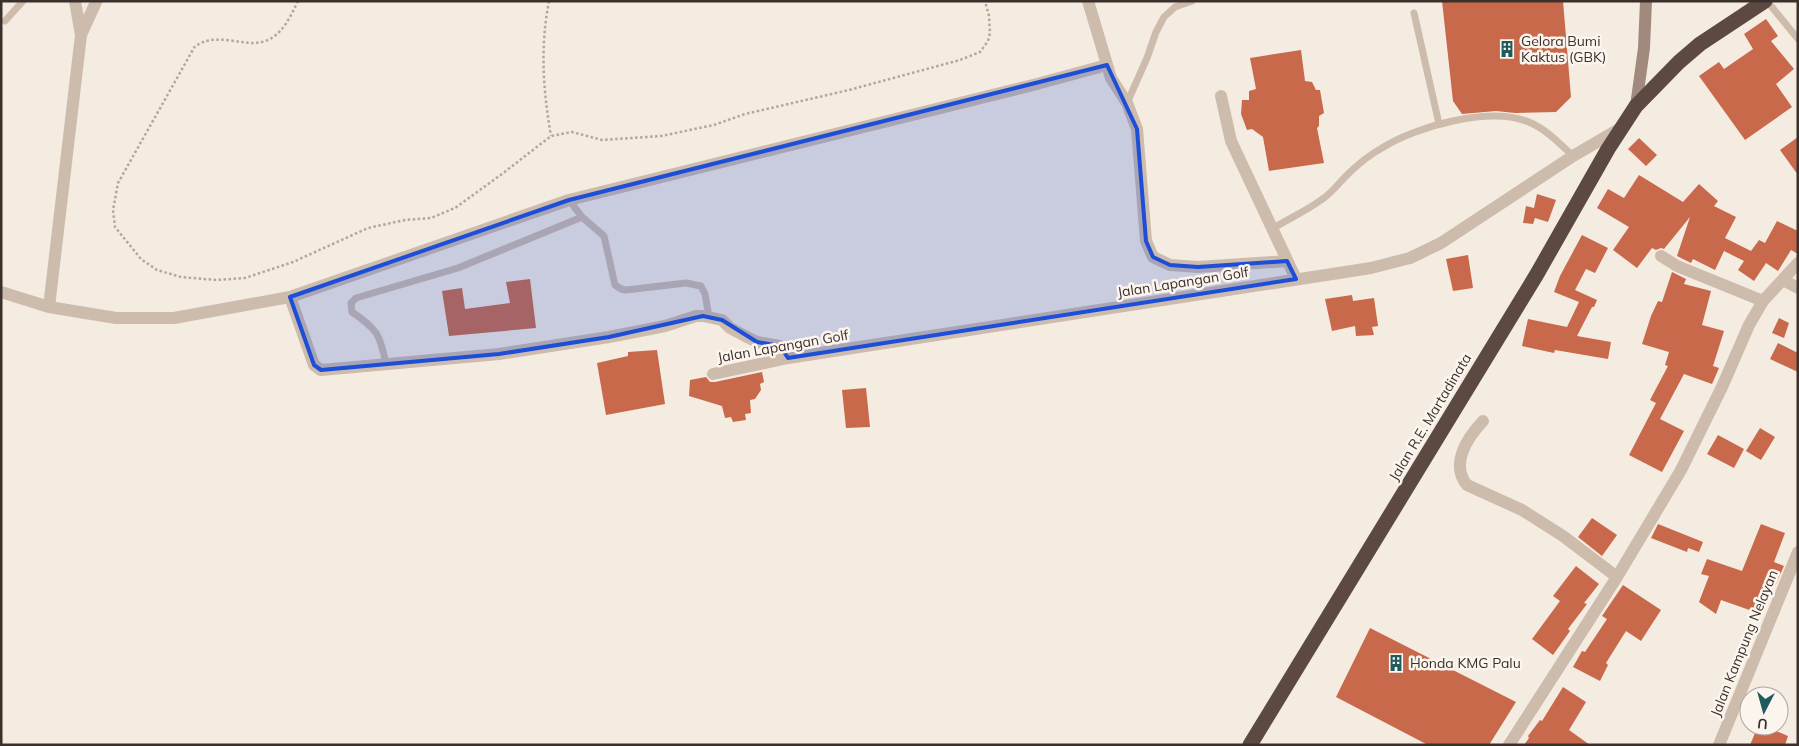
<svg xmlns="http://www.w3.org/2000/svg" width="1799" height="746" viewBox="0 0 1799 746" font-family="Mulish,sans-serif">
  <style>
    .building { fill: #c8694b }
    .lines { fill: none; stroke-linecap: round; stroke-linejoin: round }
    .path { stroke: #b9a596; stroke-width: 2.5; stroke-dasharray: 2.5 2.5; stroke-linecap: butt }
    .lane { stroke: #cdbbac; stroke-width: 7 }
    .street { stroke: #cdbbac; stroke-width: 12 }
    .secondary { stroke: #a18a7d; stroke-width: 12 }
    .highway { stroke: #5c4a42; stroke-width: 15 }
    .marked { fill: #1d4ed8; fill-opacity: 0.2; stroke: #1d4ed8; stroke-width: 4; stroke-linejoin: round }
    .labels { text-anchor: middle; stroke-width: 5; stroke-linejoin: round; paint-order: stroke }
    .poi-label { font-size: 14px; fill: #3b302b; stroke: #fbf5ee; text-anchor: start }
    .street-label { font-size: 14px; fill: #3b302b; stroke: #fbf5ee }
  </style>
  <rect width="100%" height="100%" fill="#f4ebe1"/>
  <path class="building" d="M 1442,1 L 1563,1 L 1571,97 L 1556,112 L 1515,113 L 1496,111 L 1462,114 L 1453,101 Z
    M 1766,19 L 1778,36 L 1771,41 L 1794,69 L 1776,84 L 1792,107 L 1745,140 L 1699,76 L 1719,62 L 1724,69 L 1753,49 L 1744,34 Z
    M 1301,50 L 1305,81 L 1312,82 L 1316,90 L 1320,90 L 1324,113 L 1319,116 L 1319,126 L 1317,128 L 1324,163 L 1269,171 L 1263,137 L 1252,129 L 1247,130 L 1241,114 L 1242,100 L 1249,100 L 1249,91 L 1256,89 L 1250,58 Z
    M 1798,137 L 1798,175 L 1780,150 Z
    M 1639,138 L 1657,155 L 1646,166 L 1628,149 Z
    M 1639,175 L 1683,202 L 1699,184 L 1718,201 L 1714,206 L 1736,217 L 1725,238 L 1751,251 L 1759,240 L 1765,243 L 1777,221 L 1798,231 L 1798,254 L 1791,250 L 1778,271 L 1766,263 L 1754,281 L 1738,270 L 1744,261 L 1724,251 L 1715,270 L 1693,259 L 1691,263 L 1677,256 L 1690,217 L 1664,249 L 1661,248 L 1656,250 L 1652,248 L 1637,268 L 1613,250 L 1629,227 L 1597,208 L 1608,189 L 1624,198 Z
    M 1537,194 L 1556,200 L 1548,222 L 1535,218 L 1533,224 L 1523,223 L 1526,206 L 1534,208 Z
    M 1582,235 L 1608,248 L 1595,273 L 1586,269 L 1575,290 L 1597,300 L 1594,307 L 1592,307 L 1577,336 L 1611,342 L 1608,359 L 1555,350 L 1554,353 L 1522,346 L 1528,319 L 1567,327 L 1579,302 L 1554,292 L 1560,276 Z
    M 1468,255 L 1473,288 L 1453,291 L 1446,259 Z
    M 1672,272 L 1686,279 L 1684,284 L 1711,291 L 1702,325 L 1724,331 L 1713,366 L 1719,368 L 1712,384 L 1684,374 L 1660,419 L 1684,431 L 1662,472 L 1629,455 L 1656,403 L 1650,400 L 1668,366 L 1665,365 L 1669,352 L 1642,344 L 1651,316 L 1658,301 L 1662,302 Z
    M 530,279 L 536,328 L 449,336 L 442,291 L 462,288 L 465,309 L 510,303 L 506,282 Z
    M 1352,295 L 1353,301 L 1374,298 L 1378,326 L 1372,327 L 1374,335 L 1356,336 L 1355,326 L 1332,331 L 1325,299 Z
    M 1779,318 L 1789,323 L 1784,338 L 1772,333 Z
    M 1778,343 L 1798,353 L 1798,372 L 1770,359 Z
    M 657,350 L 665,404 L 606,415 L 597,363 L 628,356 L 628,352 Z
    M 762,372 L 764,382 L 760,384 L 761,390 L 755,399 L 750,400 L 751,413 L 745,414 L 746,420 L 733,422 L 731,417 L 725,418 L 722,406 L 689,396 L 690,380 L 706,377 L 710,382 L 715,382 Z
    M 866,388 L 870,427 L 846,428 L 842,390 Z
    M 1760,428 L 1775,437 L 1761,460 L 1746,451 Z
    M 1718,435 L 1744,449 L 1734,468 L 1707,454 Z
    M 1592,518 L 1617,535 L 1602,556 L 1578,537 Z
    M 1658,524 L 1703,542 L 1699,552 L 1688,548 L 1687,552 L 1651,538 Z
    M 1761,524 L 1785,533 L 1774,562 L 1784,566 L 1775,586 L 1771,585 L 1766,600 L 1763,599 L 1758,613 L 1721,600 L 1716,614 L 1699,602 L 1709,576 L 1701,574 L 1707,559 L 1742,571 Z
    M 1576,566 L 1599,584 L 1584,603 L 1587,604 L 1568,629 L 1570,631 L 1553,655 L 1532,639 L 1560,601 L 1553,596 Z
    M 1623,585 L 1661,610 L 1641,641 L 1626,631 L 1606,663 L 1608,665 L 1600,681 L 1573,667 L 1582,651 L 1585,652 L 1607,619 L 1602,616 Z
    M 1370,628 L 1516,702 L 1489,745 L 1428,745 L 1336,697 Z
    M 1563,687 L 1586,702 L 1569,730 L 1590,745 L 1524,745 L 1529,738 L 1528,736 L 1540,720 L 1542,721 Z
    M 1758,726 L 1764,726 L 1788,736 L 1785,745 L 1750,745 Z"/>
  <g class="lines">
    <path class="path" d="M 298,1 C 294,9 290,18 285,25 C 261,58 237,34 206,41 C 203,42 199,44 195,46 L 118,183 L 113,210 L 115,227 L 141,259 L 157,270 L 181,277 L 216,280 L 245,278 L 293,262 L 368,228 L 405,220 L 431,218 L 455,208 L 502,174 L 551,136 L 572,132 L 602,140 L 661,136 L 714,125 L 745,114 L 849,90 L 960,60 L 980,52 L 988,41 L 990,33 L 989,16 L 985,1
      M 549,1 C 540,48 543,89 551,136"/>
    <path class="lane" d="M 1767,1 L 1798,39
      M 1414,13 L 1439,124
      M 5,21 L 23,1
      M 1127,103 L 1147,58 L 1156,32 L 1164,17 L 1175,7 L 1192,1
      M 569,200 L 582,217 L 604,236 L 615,285 L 621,289 L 626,290 L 686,283 L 701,286 L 705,294 L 709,317
      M 1272,229 C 1288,219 1306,211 1321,200 C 1331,194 1338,184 1346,176 C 1356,166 1369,155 1382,148 C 1417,126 1492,105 1531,123 C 1547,130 1560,144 1573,156
      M 386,364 C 380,334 377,329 352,312 L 351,303 L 356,298 L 458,268 L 582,217"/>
    <path class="street" d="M 75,1 L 81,35
      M 1088,1 L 1111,78 L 1127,103 L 1137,129 L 1146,241 L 1153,257 L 1170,265 L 1198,267 L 1287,261
      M 1221,96 L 1231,141 L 1296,279
      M 1661,256 L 1677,266 L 1763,301
      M 1783,280 L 1798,288
      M 1,292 L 49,307 L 116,318 L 174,318 L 290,297 L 569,200 L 1033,85 L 1107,65
      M 290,297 L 314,365 L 321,370 L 499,354 L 609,337 L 665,326 L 696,316 L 703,316 L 722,320 L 730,328 L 747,337 L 757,342 L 780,346 L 787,352 L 788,358
      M 49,307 L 81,35 L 96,2
      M 713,374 L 788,358 L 1371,268 L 1410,258 L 1441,243 L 1573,156 L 1621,128
      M 1483,421 C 1467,438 1450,464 1467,485 L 1522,510 L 1563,536 L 1617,577
      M 1509,745 L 1617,577 L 1681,470 L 1722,387 L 1749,325 L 1763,301 L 1798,263
      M 1719,745 L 1798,552"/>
    <path class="secondary" d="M 1636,106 L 1644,48 L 1646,1"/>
    <path class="highway" d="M 1250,745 L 1537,274 L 1608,149 L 1636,106 L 1679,62 L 1700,44 L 1765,1"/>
  </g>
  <path class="marked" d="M 1107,65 L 1137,129 L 1146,241 L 1153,257 L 1170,265 L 1198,267 L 1287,261 L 1296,279 L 788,358 L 780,346 L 757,342 L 722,320 L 703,316 L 609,337 L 499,354 L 321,370 L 314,365 L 290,297 L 569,200 Z"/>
  <defs>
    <g id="building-bare" transform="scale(1.35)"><path d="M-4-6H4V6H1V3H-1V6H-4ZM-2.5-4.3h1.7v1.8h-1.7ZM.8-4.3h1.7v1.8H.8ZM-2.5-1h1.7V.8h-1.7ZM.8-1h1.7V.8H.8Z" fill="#1f5a5e" stroke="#fbf5ee" stroke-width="2.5" paint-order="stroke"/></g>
  </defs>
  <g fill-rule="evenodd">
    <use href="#building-bare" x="1507" y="49"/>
    <use href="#building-bare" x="1396" y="663"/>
  </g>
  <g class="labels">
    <g class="poi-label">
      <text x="1521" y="46">Gelora Bumi<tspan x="1521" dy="16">Kaktus (GBK)</tspan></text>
      <text x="1410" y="668">Honda KMG Palu</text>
    </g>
    <g class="street-label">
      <text transform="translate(1183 282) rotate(-9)" y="5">Jalan Lapangan Golf</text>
      <text transform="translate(783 346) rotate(-10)" y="5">Jalan Lapangan Golf</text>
      <text transform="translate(1430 417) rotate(-59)" y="5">Jalan R.E. Martadinata</text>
      <text transform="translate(1744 643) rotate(-68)" y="5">Jalan Kampung Nelayan</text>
    </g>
  </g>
  <rect width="1799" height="746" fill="none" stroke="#3b302b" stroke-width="5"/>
  <g transform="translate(1764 711) rotate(186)"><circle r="24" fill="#fbf5ee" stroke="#aea6a0"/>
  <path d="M0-4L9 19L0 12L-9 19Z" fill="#1f5a5e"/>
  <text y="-8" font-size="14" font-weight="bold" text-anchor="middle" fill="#3b302b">U</text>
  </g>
</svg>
